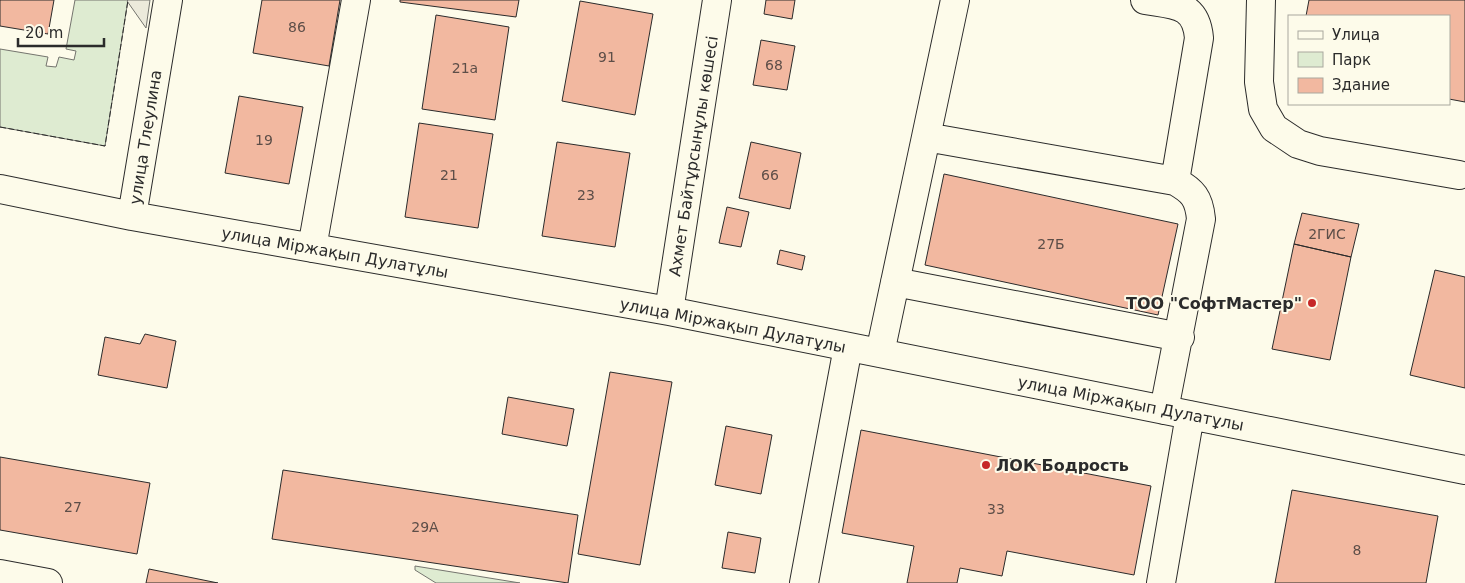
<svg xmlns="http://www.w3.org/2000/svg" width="1465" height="583" viewBox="0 0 1465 583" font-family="'DejaVu Sans',sans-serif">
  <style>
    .green { fill: #deebd1; stroke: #74746e }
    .parking { fill: #eceadb; stroke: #74746e }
    .building { fill: #f2b8a0; stroke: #2b2b2b }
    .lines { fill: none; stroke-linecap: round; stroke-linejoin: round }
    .minor-casing { stroke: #2b2b2b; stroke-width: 30 }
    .minor { stroke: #fdfbea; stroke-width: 28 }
    .fence { stroke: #2b2b2b; stroke-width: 1; stroke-dasharray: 6 2.5; stroke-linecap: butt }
    .poi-dot { fill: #c62828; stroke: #fdfbea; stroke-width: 2 }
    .labels { text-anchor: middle; stroke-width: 4; stroke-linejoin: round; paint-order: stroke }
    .number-label { font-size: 14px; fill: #5d4e48 }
    .street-label { font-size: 16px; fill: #2b2b2b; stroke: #fdfbea }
    .poi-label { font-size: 16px; font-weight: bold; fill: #2b2b2b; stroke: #fdfbea; text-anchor: end }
  </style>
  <rect width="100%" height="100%" fill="#fdfbea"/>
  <path class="green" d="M 75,0 L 128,0 L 105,146 L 0,127 L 0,49 L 48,57 L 46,66 L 56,67 L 59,57 L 74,60 L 76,51 L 66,49 Z
    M 415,566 L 520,583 L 436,583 L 415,570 Z"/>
  <path class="parking" d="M 128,0 L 150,0 L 146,28 L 127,1 Z"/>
  <path class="building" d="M 0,0 L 54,0 L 48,34 L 0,26 Z
    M 262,0 L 340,0 L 329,66 L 253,53 Z
    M 400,0 L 519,0 L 516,17 L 400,2 Z
    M 766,0 L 795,0 L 792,19 L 764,14 Z
    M 1309,0 L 1465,0 L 1465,102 L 1449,99 L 1449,16 L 1306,16 Z
    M 580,1 L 653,14 L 635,115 L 562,101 Z
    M 436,15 L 509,27 L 495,120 L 422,109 Z
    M 761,40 L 795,46 L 787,90 L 753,85 Z
    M 239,96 L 303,107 L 289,184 L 225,173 Z
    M 419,123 L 493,134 L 478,228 L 405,217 Z
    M 557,142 L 630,153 L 615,247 L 542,236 Z
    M 751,142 L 801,153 L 790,209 L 739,198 Z
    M 944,174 L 1178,224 L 1158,315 L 925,265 Z
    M 727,207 L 749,212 L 741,247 L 719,243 Z
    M 1302,213 L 1359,224 L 1351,257 L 1294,244 Z
    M 1294,244 L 1351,257 L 1330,360 L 1272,349 Z
    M 780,250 L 805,256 L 802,270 L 777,264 Z
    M 1435,270 L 1465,277 L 1465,388 L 1410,375 Z
    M 145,334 L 176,341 L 167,388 L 98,375 L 105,337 L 140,344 Z
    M 610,372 L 672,382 L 640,565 L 578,554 Z
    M 508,397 L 574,409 L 567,446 L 502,434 Z
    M 726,426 L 772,435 L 761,494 L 715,485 Z
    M 861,430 L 1151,486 L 1134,575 L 1007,551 L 1002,576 L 960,568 L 957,583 L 907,583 L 914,546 L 842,533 Z
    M 0,457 L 150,483 L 137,554 L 0,530 Z
    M 283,470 L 578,515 L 568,583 L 272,539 Z
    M 1292,490 L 1438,516 L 1426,583 L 1275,583 Z
    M 728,532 L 761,538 L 755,573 L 722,568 Z
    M 149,569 L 218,583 L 146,583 Z"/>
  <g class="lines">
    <g class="minor-casing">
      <path id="minor" d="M 1145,0 C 1174,5 1196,3 1199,38 L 1175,181
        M 1261,0 L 1259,82 L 1263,109 L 1274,128 L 1298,144 L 1320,151 L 1459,175
        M 926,137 L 955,0
        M 0,189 L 132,216 L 669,311 L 1465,470
        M 132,216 L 168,0
        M 312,248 L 356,0
        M 895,282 L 1180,337
        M 669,311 L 717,0
        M 880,353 L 926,137 L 1175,181 C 1193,191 1199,198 1201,219 L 1164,410
        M 0,574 L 48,583
        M 804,583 L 848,347
        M 1161,583 L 1190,415"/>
    </g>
    <use href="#minor" class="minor"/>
    <path class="fence" d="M 0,127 L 105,146 L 128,0"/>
  </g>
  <g class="poi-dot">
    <circle cx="1312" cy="303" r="5"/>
    <circle cx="986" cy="465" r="5"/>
  </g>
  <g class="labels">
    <g class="number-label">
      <text x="297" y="32">86</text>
      <text x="607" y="62">91</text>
      <text x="774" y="70">68</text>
      <text x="465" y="73">21а</text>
      <text x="264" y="145">19</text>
      <text x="449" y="180">21</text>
      <text x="770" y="180">66</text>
      <text x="586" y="200">23</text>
      <text x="1327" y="239">2ГИС</text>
      <text x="1051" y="249">27Б</text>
      <text x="73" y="512">27</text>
      <text x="996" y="514">33</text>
      <text x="425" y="532">29А</text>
      <text x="1357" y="555">8</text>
    </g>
    <g class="street-label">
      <text transform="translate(145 137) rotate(-81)" y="6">улица Тлеулина</text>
      <text transform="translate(693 156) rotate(-81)" y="6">Ахмет Байтұрсынұлы көшесі</text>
      <text transform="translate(335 252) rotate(10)" y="6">улица Міржақып Дулатұлы</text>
      <text transform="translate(733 325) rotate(11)" y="6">улица Міржақып Дулатұлы</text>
      <text transform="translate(1131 403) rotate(11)" y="6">улица Міржақып Дулатұлы</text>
    </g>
    <g class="poi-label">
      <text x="1302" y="309">ТОО "СофтМастер"</text>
      <text x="996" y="471" text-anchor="start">ЛОК Бодрость</text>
    </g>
  </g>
  <rect x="1288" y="15" width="162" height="90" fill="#fdfbea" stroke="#a9a89e"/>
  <rect x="1298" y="31" width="25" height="8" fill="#fdfbea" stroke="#a9a89e"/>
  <text x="1332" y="40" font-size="15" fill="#2b2b2b">Улица</text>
  <rect x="1298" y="52" width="25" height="15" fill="#deebd1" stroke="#a9a89e"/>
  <text x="1332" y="65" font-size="15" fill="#2b2b2b">Парк</text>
  <rect x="1298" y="78" width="25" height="15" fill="#f2b8a0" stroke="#a9a89e"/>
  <text x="1332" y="90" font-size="15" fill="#2b2b2b">Здание</text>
  <path d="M18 38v8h86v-8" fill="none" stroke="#2b2b2b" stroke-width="2.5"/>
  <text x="25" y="38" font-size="15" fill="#2b2b2b" stroke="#fdfbea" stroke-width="4" paint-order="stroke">20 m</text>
</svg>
